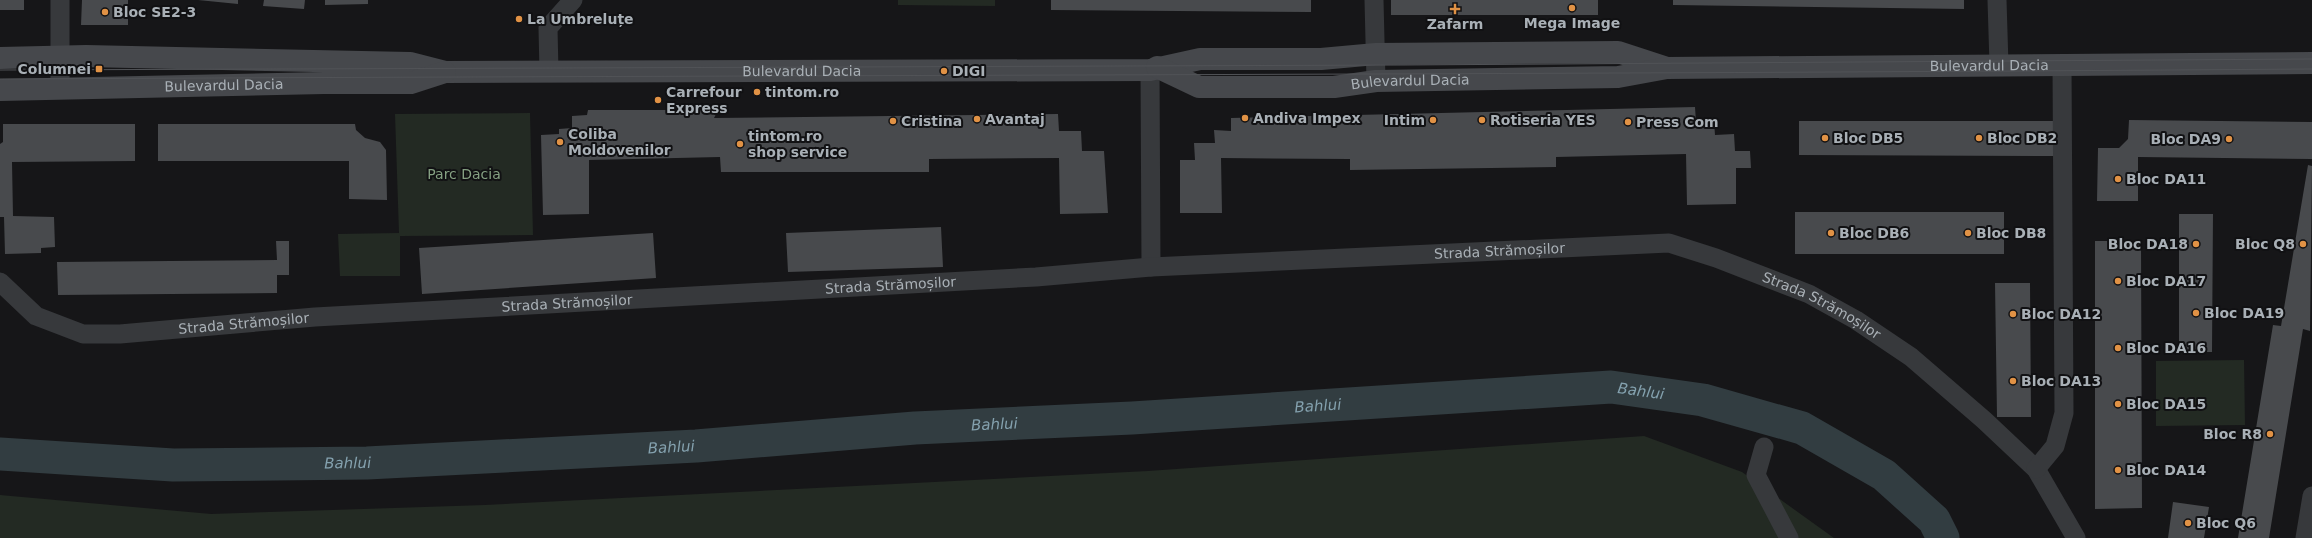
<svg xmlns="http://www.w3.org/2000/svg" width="2312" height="538" viewBox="0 0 2312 538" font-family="'DejaVu Sans',sans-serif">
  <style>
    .green { fill: #232a23 }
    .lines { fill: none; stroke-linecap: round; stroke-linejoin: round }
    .river { stroke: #323d41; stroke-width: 33 }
    .building { fill: #484a4d }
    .street { stroke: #37393c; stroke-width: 19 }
    .secondary { stroke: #46484c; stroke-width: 22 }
    .tram { stroke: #515357; stroke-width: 1 }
    .poi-dot { fill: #e19245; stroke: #111113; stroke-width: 1.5 }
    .labels { text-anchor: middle; stroke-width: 4; stroke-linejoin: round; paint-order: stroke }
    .poi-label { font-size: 14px; font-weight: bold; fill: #a9b0b6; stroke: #111113; text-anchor: start }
    .street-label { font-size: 14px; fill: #a9b0b6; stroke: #111113 }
    .park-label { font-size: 14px; fill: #85a082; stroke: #111113 }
    .water-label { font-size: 15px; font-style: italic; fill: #84a1ae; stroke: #111113 }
  </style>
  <rect width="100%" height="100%" fill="#161618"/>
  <path class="green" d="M 898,0 L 995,0 L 995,6 L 898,5 Z
    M 530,113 L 533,235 L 400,236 L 400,276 L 340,276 L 338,234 L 399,233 L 395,114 Z
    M 2244,360 L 2245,425 L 2156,426 L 2156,361 Z
    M 1644,436 L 1742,472 L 1834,538 L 0,538 L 0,495 L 211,514 L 485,505 L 1148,471 Z"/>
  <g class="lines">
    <path class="river" id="s1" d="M 0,454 L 173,465 L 367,463 L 696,446 L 915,428 L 1132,418 L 1611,387 L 1703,400 L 1802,428 L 1884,475 L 1934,520 L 1943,538"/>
  </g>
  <path class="building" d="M 0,0 L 24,0 L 24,10 L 0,10 Z
    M 82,0 L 128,0 L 128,25 L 81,25 Z
    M 198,0 L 238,0 L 238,4 Z
    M 264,0 L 305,0 L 304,9 L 263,6 Z
    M 325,0 L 368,0 L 368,4 L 325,5 Z
    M 1051,0 L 1311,0 L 1311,12 L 1051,10 Z
    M 1391,0 L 1598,0 L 1598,15 L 1391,15 Z
    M 1673,0 L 1964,0 L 1964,9 L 1673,5 Z
    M 1695,107 L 1696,122 L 1714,121 L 1715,135 L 1734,134 L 1735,151 L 1750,151 L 1751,168 L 1736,168 L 1736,204 L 1687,205 L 1686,154 L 1556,157 L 1556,167 L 1350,170 L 1350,159 L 1221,158 L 1222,213 L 1180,213 L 1180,160 L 1195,160 L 1194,143 L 1215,143 L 1214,130 L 1231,131 L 1231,118 Z
    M 588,110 L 718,110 L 714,118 L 1058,114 L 1059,131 L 1081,131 L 1082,151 L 1104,151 L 1108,213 L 1060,214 L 1059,158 L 929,159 L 929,172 L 721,172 L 720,157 L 589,160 L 589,214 L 543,215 L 541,135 L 559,134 L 559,129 L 572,128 L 572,116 L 587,115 Z
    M 2129,120 L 2312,122 L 2312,159 L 2138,157 L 2138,201 L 2097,201 L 2098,148 L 2119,148 L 2128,139 Z
    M 1799,121 L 2056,121 L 2056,156 L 1799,155 Z
    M 3,124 L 135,124 L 135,161 L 12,162 L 13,216 L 54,217 L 55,247 L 41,248 L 41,253 L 5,254 L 4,217 L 0,217 L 0,144 L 3,142 Z
    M 158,124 L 355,124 L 356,130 L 365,138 L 380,142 L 386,150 L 387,200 L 349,199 L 349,161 L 158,161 Z
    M 2308,165 L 2312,166 L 2310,331 L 2303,329 L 2269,538 L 2238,538 L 2273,325 L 2281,326 Z
    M 1795,212 L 2004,212 L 2004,254 L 1795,254 Z
    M 2179,214 L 2213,214 L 2212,352 L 2179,352 Z
    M 941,227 L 943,267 L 788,272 L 786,233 Z
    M 653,233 L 656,278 L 422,294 L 419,248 Z
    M 276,241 L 289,241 L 289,275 L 277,275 L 277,293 L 58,295 L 57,262 L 277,260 Z
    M 2095,241 L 2141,241 L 2142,508 L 2095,509 Z
    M 1995,283 L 2030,283 L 2031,417 L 1997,417 Z
    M 2173,502 L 2209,507 L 2204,538 L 2168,538 Z"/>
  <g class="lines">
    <g class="street">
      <path d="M 1374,0 L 1376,81"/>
      <path d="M 1997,0 L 1999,65"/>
      <path d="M 1150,70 L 1151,267"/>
      <path d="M 549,72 L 548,28 L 573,0"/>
      <path d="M 60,88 L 60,0"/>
      <path id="s2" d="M 0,282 L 36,316 L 83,334 L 120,334 L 315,317 L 1036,277 L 1151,267 L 1669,243 L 1716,258 L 1809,294 L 1856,320 L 1911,357 L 1984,420 L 2036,469 L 2076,538"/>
      <path d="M 1764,447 L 1756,475 L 1789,538"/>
      <path d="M 2036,469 L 2055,446 L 2064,413 L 2062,65"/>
      <path d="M 2305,538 L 2312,496"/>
    </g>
    <g class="secondary">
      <path id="s3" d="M 0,58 L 86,56 L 410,63 L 445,72 L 1150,70 L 1200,59 L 1321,59 L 1376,54 L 1618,52 L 1667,68"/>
      <path id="s4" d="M 1157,67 L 1199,87 L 1334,87 L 1376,81 L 1618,77 L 1667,68 L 2312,63"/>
      <path id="s5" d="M 0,90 L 324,83 L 411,83 L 445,72"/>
    </g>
    <path class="tram" d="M 0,70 L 1404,65 L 2312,59
      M 0,79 C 771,75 1541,75 2312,69"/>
  </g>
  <g class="poi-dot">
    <circle cx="1572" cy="8" r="4"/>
    <path d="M1453 3h4v4h4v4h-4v4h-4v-4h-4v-4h4z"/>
    <circle cx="105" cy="12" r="4"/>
    <circle cx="519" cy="19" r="4"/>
    <rect x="95" y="65" width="8" height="8" rx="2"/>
    <circle cx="944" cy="71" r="4"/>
    <circle cx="757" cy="92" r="4"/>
    <circle cx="658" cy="100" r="4"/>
    <circle cx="1245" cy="118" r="4"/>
    <circle cx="977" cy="119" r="4"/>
    <circle cx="1433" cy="120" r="4"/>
    <circle cx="1482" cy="120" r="4"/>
    <circle cx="893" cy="121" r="4"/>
    <circle cx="1628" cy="122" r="4"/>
    <circle cx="1825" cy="138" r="4"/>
    <circle cx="1979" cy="138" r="4"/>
    <circle cx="2229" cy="139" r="4"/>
    <circle cx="560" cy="142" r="4"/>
    <circle cx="740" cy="144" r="4"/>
    <circle cx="2118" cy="179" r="4"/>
    <circle cx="1831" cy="233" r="4"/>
    <circle cx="1968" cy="233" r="4"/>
    <circle cx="2196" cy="244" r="4"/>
    <circle cx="2303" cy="244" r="4"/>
    <circle cx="2118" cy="281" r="4"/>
    <circle cx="2196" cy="313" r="4"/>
    <circle cx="2013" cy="314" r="4"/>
    <circle cx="2118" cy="348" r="4"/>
    <circle cx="2013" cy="381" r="4"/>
    <circle cx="2118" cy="404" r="4"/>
    <circle cx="2270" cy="434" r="4"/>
    <circle cx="2118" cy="470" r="4"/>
    <circle cx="2188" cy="523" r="4"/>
  </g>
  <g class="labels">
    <g class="poi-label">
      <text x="113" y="17">Bloc SE2-3</text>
      <text x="527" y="24">La Umbreluțe</text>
      <text x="1572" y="28" text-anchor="middle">Mega Image</text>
      <text x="1455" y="29" text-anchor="middle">Zafarm</text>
      <text x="91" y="74" text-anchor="end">Columnei</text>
      <text x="952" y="76">DIGI</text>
      <text x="666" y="97">Carrefour<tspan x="666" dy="16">Express</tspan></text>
      <text x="765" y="97">tintom.ro</text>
      <text x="1253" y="123">Andiva Impex</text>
      <text x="985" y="124">Avantaj</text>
      <text x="1425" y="125" text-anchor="end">Intim</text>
      <text x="1490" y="125">Rotiseria YES</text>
      <text x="901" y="126">Cristina</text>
      <text x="1636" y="127">Press Com</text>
      <text x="568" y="139">Coliba<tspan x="568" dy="16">Moldovenilor</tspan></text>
      <text x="748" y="141">tintom.ro<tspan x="748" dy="16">shop service</tspan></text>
      <text x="1833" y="143">Bloc DB5</text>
      <text x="1987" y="143">Bloc DB2</text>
      <text x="2221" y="144" text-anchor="end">Bloc DA9</text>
      <text x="2126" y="184">Bloc DA11</text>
      <text x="1839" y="238">Bloc DB6</text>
      <text x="1976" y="238">Bloc DB8</text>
      <text x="2188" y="249" text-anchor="end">Bloc DA18</text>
      <text x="2295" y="249" text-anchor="end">Bloc Q8</text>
      <text x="2126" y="286">Bloc DA17</text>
      <text x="2204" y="318">Bloc DA19</text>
      <text x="2021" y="319">Bloc DA12</text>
      <text x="2126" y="353">Bloc DA16</text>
      <text x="2021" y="386">Bloc DA13</text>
      <text x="2126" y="409">Bloc DA15</text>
      <text x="2262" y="439" text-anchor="end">Bloc R8</text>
      <text x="2126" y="475">Bloc DA14</text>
      <text x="2196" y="528">Bloc Q6</text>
    </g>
    <g class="street-label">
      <text dy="5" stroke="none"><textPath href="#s4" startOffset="838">Bulevardul Dacia</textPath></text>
      <text dy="5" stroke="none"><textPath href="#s3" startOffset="803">Bulevardul Dacia</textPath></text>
      <text dy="5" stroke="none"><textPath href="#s4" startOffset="258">Bulevardul Dacia</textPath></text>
      <text dy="5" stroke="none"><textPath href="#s5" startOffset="224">Bulevardul Dacia</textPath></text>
      <text dy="5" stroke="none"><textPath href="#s2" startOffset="1519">Strada Strămoșilor</textPath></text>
      <text dy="5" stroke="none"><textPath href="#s2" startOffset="909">Strada Strămoșilor</textPath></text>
      <text dy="5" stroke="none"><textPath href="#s2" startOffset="585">Strada Strămoșilor</textPath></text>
      <text dy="5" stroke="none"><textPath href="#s2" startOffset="1854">Strada Strămoșilor</textPath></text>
      <text dy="5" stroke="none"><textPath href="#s2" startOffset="261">Strada Strămoșilor</textPath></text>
    </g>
    <g class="park-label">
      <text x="464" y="179">Parc Dacia</text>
    </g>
    <g class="water-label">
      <text dy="5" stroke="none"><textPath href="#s1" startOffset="1644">Bahlui</textPath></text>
      <text dy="5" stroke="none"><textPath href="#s1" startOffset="1320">Bahlui</textPath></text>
      <text dy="5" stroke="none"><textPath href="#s1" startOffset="996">Bahlui</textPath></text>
      <text dy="5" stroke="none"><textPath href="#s1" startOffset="672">Bahlui</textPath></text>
      <text dy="5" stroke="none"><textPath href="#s1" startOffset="348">Bahlui</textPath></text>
    </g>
  </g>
</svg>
